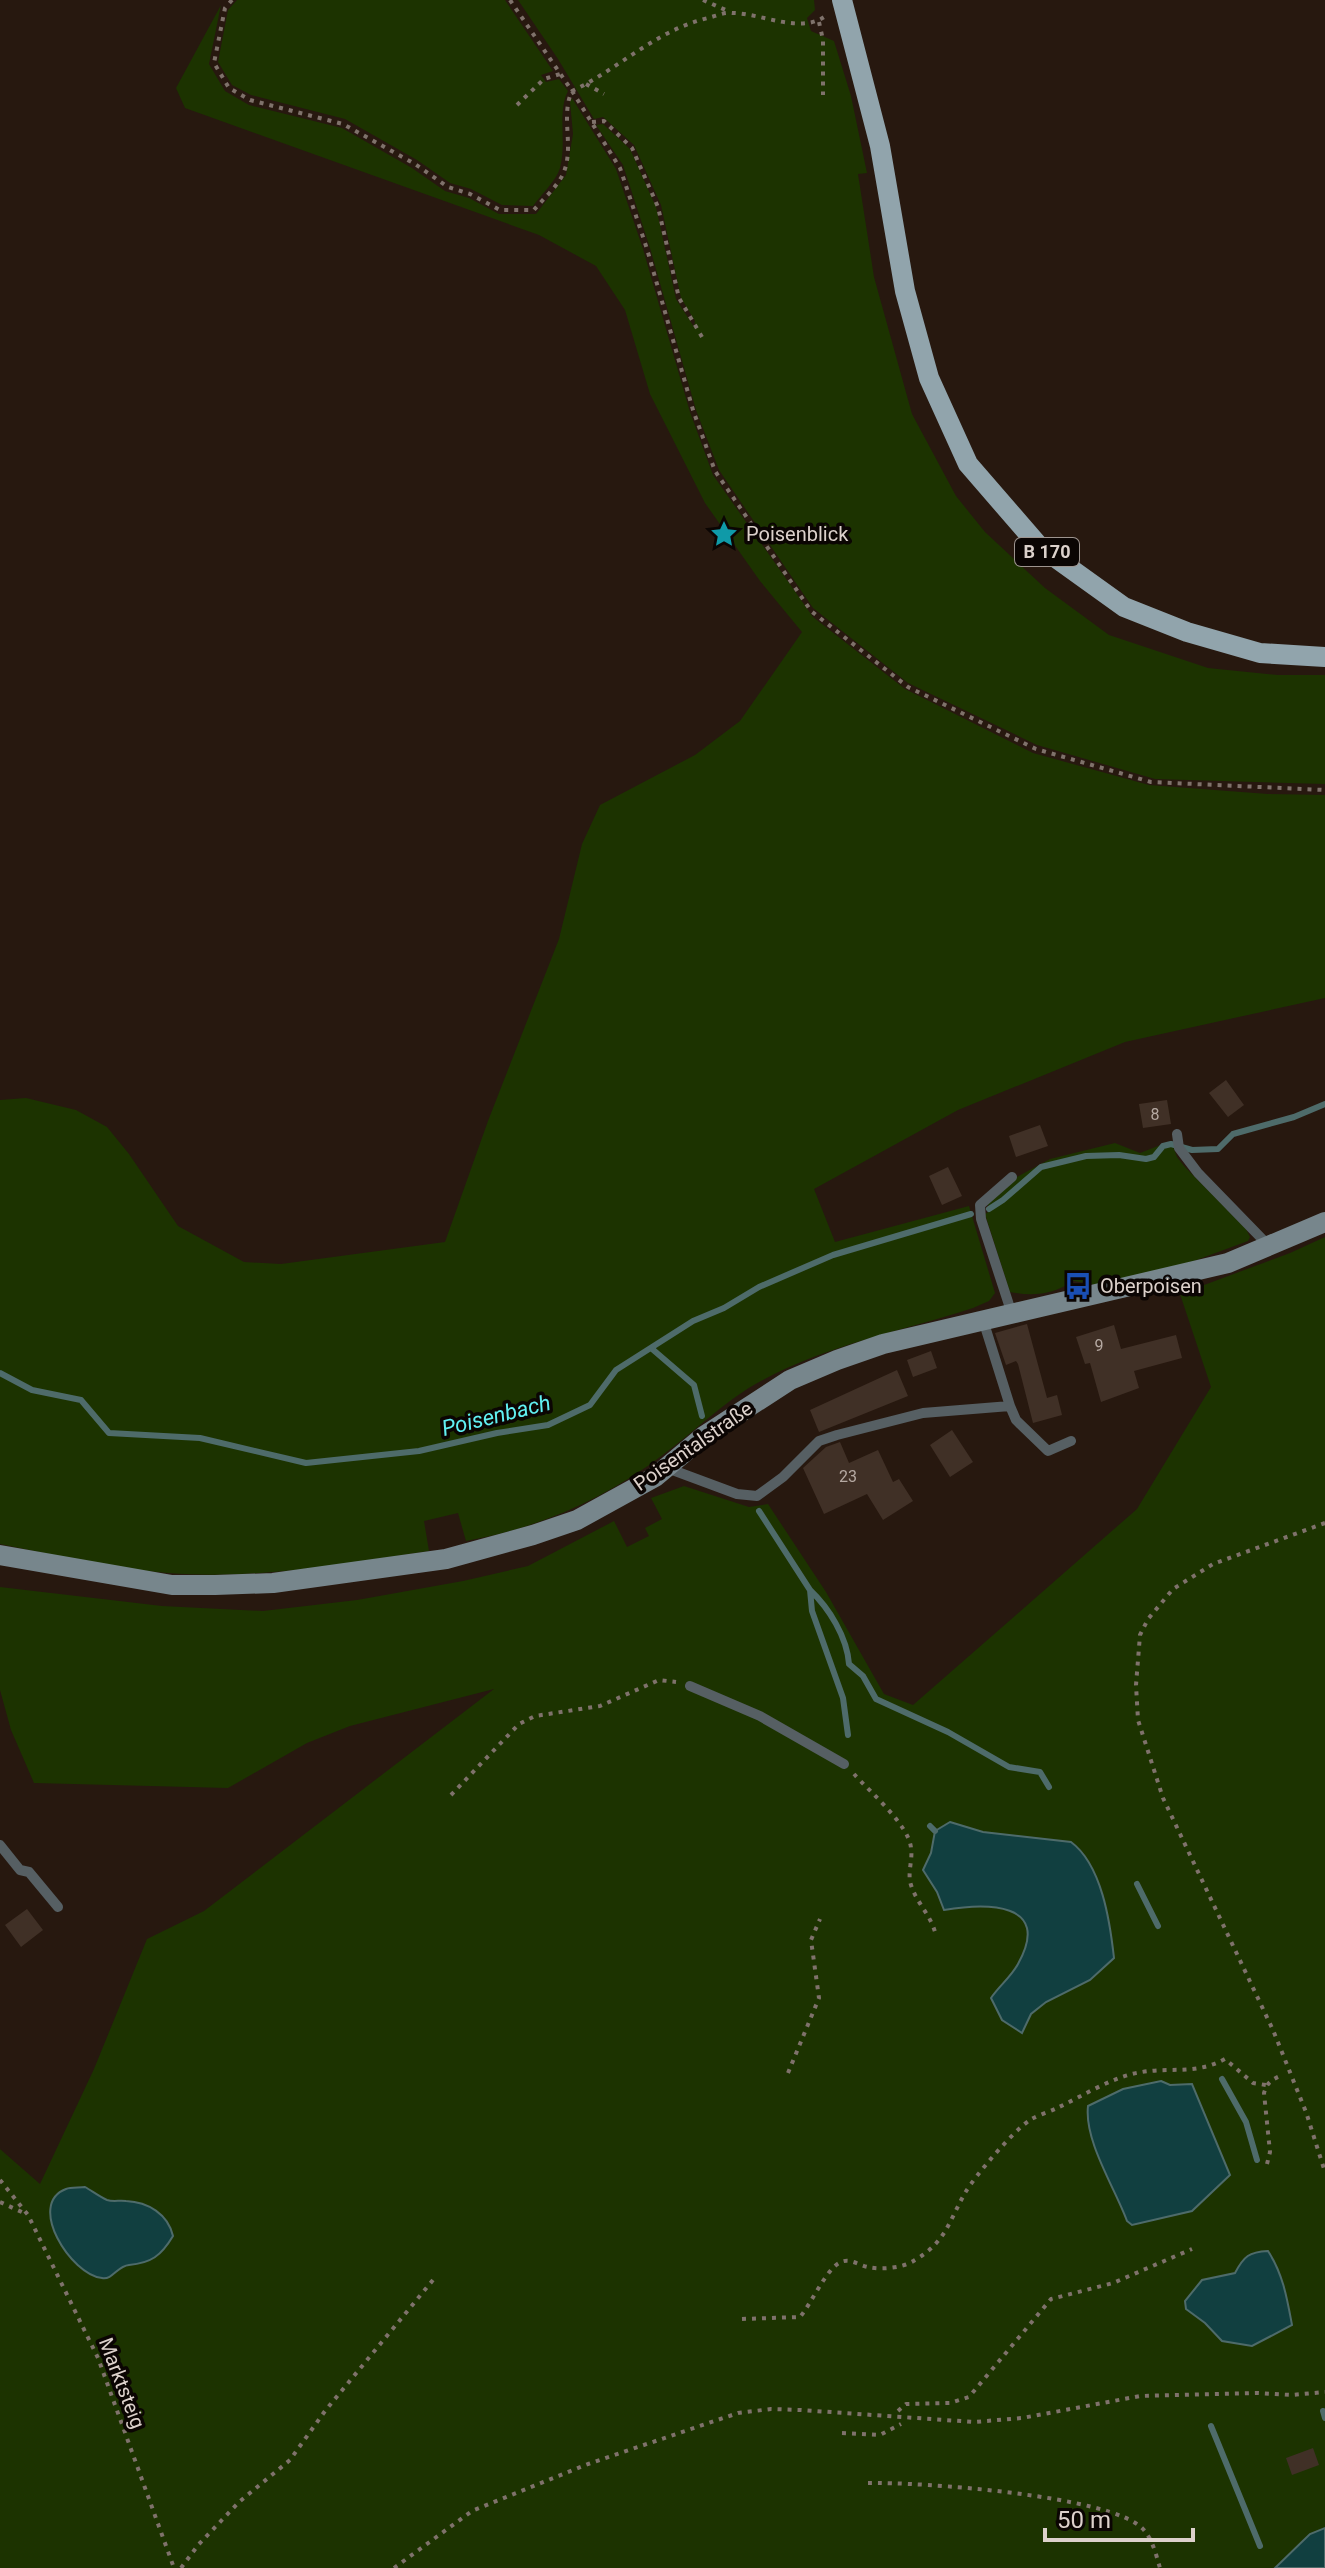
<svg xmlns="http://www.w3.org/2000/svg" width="1325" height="2568" viewBox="0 0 1325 2568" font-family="Roboto,sans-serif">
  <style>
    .green { fill: #1c3300 }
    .water { fill: #113f40; stroke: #4e6b6a; stroke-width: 2 }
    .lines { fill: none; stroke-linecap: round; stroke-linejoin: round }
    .stream { stroke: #4e6b6a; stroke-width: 6 }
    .building { fill: #403026 }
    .path { stroke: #7f726b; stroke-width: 4; stroke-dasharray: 4 6; stroke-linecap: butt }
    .lane { stroke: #565f63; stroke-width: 10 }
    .secondary { stroke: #77868c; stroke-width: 20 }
    .primary { stroke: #91a4ac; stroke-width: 20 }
    .labels { text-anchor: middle; stroke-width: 7; stroke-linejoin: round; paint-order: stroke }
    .number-label { font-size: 16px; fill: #b5a9a2 }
    .shield { fill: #0b0503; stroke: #9d948f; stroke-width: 2 }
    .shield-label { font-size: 18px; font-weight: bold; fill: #dcd1cb }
    .poi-label { font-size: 20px; fill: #dcd1cb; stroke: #0b0503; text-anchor: start }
    .street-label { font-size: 20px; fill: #dcd1cb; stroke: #0b0503 }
    .water-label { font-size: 22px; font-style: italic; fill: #61f0f2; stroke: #0b0503 }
  </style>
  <rect width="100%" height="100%" fill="#27180f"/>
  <path class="green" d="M 225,0 L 221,5 L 209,64 L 225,91 L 249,105 L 342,128 L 412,168 L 445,191 L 469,198 L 499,214 L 536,214 L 566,175 L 573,134 L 570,102 L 572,98 L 616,169 L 643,249 L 690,412 L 713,475 L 813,617 L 905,689 L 1033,753 L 1149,785 L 1268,794 L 1325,795 L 1325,998 L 1125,1042 L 958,1110 L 814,1189 L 835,1242 L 969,1206 L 995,1293 L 989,1301 L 973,1308 C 902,1331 827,1345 761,1381 C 727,1399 695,1431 664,1454 C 607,1498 537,1529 466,1541 L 458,1513 L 424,1521 L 429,1551 C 343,1564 256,1580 168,1573 C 112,1569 55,1555 0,1544 L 0,1100 L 26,1098 L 76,1110 L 107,1127 L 129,1154 L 178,1226 L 244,1262 L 281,1264 L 445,1242 L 488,1121 L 559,939 L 582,844 L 600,805 L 695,755 L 740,721 L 802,632 L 760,581 L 705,503 L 650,394 L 625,310 L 596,266 L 539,235 L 185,108 L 176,88 L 221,5 Z
    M 237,0 L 505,0 L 553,71 L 541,75 L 546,82 L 559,79 L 568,91 C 557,112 567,143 560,168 C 556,181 541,195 533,206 L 502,205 L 471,189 L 450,183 L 417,160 L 345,119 L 251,95 L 232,85 L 218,62 L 228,10 Z
    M 518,0 L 814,0 L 815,10 L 807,18 L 811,31 L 834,41 L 851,96 L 867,173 L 858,174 L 874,277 L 912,414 L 956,496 L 985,532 L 1045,588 L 1109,635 L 1208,668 L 1278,675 L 1325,675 L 1325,784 L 1155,779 L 1037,745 L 908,683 L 813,608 L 719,470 L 696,410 L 650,248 L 623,165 L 596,125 L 603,124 L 630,149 L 656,207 L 676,299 L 694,327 L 695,321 L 681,298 L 661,205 L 634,145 L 603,117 L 594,119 L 558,59 Z
    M 1171,1141 L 1177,1157 L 1184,1166 L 1246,1229 L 1250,1237 L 1248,1241 L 1191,1262 L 1096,1285 L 1074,1281 L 1066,1283 L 1065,1286 C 1047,1295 1030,1296 1010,1292 L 985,1214 L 990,1211 L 987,1202 L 1015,1178 L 1050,1159 L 1115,1143 L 1140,1153 Z
    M 1325,1237 L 1325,2568 L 0,2568 L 0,2149 L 40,2184 L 94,2069 L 147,1939 L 204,1911 L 494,1689 L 350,1726 L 307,1743 L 228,1788 L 34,1783 L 11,1730 L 0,1690 L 0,1587 L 162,1606 L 263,1611 L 357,1600 L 463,1581 L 528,1566 L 614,1521 L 627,1547 L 649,1536 L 645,1528 L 662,1519 L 651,1498 L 684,1486 L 749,1507 L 768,1504 L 826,1592 L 884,1694 L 913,1705 L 1137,1509 L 1211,1387 L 1180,1294 L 1290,1253 Z"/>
  <path class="water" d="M 950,1822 L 983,1832 L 1071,1842 C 1102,1865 1110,1922 1114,1958 L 1090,1980 L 1046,2002 L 1031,2014 L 1022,2033 L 1002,2020 L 991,1998 C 999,1986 1011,1977 1018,1964 C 1053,1901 985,1903 944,1910 L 937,1892 L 923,1870 L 931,1853 L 935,1831 Z
    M 1161,2081 L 1170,2085 L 1192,2084 L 1230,2175 L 1192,2211 L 1132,2225 L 1127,2221 C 1115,2188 1084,2141 1088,2106 L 1123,2089 Z
    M 85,2187 C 92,2191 100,2197 107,2200 C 113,2202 120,2200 126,2201 C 148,2202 168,2214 173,2236 C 161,2256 151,2263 129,2265 C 117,2266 113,2280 102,2278 C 71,2275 26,2204 66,2189 C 71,2187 80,2188 85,2187 Z
    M 1268,2251 C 1283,2274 1287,2298 1292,2325 L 1252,2346 L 1222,2341 L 1205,2323 L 1186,2309 L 1185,2301 L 1202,2280 L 1235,2273 C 1244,2256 1249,2252 1268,2251 Z
    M 1325,2528 L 1325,2568 L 1275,2568 L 1310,2534 Z"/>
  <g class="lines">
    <path class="stream" d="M 989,1209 L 1003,1200 L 1041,1167 L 1086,1156 L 1119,1155 L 1146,1159 L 1154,1157 L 1163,1146 L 1171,1144 L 1192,1150 L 1218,1149 L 1233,1134 L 1294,1117 L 1325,1104
      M 651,1348 L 694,1385 L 702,1416
      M 0,1373 L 32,1390 L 81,1400 L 109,1433 L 200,1438 L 306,1463 L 419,1451 L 497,1433 L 548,1425 L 590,1405 L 616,1370 L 693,1321 L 724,1308 L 759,1287 L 833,1255 L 971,1214
      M 759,1511 L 810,1590 L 812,1611 L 843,1698 L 848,1735
      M 810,1590 C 829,1608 847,1637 849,1664 L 863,1676 L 876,1699 L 948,1732 L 1009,1767 L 1040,1772 L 1049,1787
      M 930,1826 L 935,1831
      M 1137,1884 L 1158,1926
      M 1222,2079 L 1246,2122 L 1257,2160
      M 1323,2411 L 1325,2418
      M 1211,2426 L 1260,2546"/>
  </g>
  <path class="building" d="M 1226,1080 L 1244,1105 L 1228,1117 L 1209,1093 Z
    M 1167,1100 L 1171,1124 L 1143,1128 L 1139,1104 Z
    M 1040,1125 L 1048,1146 L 1016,1157 L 1009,1136 Z
    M 948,1167 L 962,1196 L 942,1205 L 929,1176 Z
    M 1027,1324 L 1047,1398 L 1057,1395 L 1062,1415 L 1033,1423 L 1018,1364 L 1016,1361 L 1006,1365 L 995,1333 Z
    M 1114,1325 L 1121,1349 L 1176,1335 L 1182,1358 L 1134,1371 L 1139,1388 L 1101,1402 L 1090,1363 L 1085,1364 L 1076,1337 Z
    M 931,1351 L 937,1368 L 913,1377 L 907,1360 Z
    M 897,1370 L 908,1396 L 819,1432 L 810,1410 Z
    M 952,1430 L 973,1462 L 950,1477 L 930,1445 Z
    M 840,1442 L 849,1463 L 878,1450 L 893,1482 L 899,1479 L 913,1501 L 883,1520 L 867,1494 L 824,1514 L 803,1468 L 826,1447 Z
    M 27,1909 L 43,1930 L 21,1947 L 5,1925 Z
    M 1313,2448 L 1319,2465 L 1292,2475 L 1286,2458 Z"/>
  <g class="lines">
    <path class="path" d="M 232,0 L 225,8 L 214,63 L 229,88 L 250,100 L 343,124 L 415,164 L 448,187 L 470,194 L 500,210 L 534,210 C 543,199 557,187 563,174 C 575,148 560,116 572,91 C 619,69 656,30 708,18 C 716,16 724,12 732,13 C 762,13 803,36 828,14
      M 510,0 L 572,91 L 620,168 L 647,249 L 693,410 L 715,471 L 811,611 L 908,687 L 1036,749 L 1151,782 L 1325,790
      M 703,0 L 728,11
      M 819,22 L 823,40 L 823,95
      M 586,84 L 604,94
      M 517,105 L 544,79 L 560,74
      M 592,122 L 604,121 L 632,148 L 658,207 L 679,298 L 705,342
      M 1325,1523 L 1213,1564 L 1173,1589 L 1148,1619 L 1140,1635 L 1136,1685 L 1138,1720 L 1163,1798 L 1273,2030 L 1306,2112 L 1325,2172
      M 854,1774 C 870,1792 909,1825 911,1848 C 913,1860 907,1873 911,1885 C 917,1904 932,1916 936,1936
      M 451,1795 L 519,1724 L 535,1716 L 600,1706 L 659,1680 L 676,1682
      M 788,2073 L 819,1998 L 811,1940 L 820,1919
      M 1267,2164 L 1270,2152 L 1264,2093 C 1267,2083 1271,2080 1280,2076
      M 0,2180 L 28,2215 L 98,2358 L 174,2568
      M 0,2202 L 26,2214
      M 742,2319 L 800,2317 C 811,2304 826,2270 839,2263 C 849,2257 858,2265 868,2267 C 882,2270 903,2268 915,2260 C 946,2242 949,2221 965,2193 C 975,2176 1013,2131 1030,2120 C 1038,2115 1049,2112 1057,2108 C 1083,2096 1113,2076 1142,2072 C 1172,2067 1195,2075 1225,2059 L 1253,2083 L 1266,2085
      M 898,2411 L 906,2404 L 950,2403 L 969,2397 L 1051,2299 L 1113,2283 L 1192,2249
      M 842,2433 L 880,2435 L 901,2424
      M 868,2483 C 919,2482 1111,2495 1143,2529 C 1153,2540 1156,2555 1160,2568
      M 181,2568 L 199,2544 L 239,2502 L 290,2460 L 325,2411 L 433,2280
      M 394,2568 L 472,2511 L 588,2464 L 738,2413 L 771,2409 L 801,2410 L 974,2422 L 1022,2418 L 1140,2396 L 1258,2393 L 1291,2395 L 1325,2392"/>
    <path class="lane" d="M 1177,1134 L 1179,1148 L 1198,1173 L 1269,1246
      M 1012,1314 L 981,1219 L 980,1205 L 1012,1177
      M 983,1320 L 1010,1406
      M 667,1468 L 737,1494 L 757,1496 L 783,1477 L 819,1441 L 837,1435 L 923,1413 L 1010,1406 L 1016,1420 L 1048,1451 L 1071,1441
      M 690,1686 L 760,1716 L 844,1764
      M 0,1845 L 20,1870 L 29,1872 L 58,1907"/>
    <path class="secondary" d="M 0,1555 L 172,1585 L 215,1585 L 273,1583 L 446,1559 L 533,1535 L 577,1520 L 655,1477 L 704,1436 L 790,1380 L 837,1360 L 883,1344 L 1228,1263 L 1325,1222"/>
    <path class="primary" d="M 842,0 L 880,146 L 905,291 L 929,378 L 968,464 L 1039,546 L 1124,607 L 1187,632 L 1260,653 L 1325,657"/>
  </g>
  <defs>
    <g id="sight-bare" transform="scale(2.16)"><path d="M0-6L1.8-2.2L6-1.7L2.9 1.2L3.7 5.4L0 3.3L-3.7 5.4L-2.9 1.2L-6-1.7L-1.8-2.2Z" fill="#0f9aa8" stroke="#0b0503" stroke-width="2.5" paint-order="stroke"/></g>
    <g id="bus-bare" transform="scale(2.16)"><path d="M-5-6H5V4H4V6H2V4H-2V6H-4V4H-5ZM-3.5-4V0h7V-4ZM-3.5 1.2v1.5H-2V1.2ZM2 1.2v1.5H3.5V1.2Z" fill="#1a4fb4" stroke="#0b0503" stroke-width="2.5" paint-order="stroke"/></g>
  </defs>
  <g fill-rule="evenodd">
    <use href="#sight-bare" x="724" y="534"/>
    <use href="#bus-bare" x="1078" y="1286"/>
  </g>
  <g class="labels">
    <g class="number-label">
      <text x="1155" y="1120">8</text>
      <text x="1099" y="1351">9</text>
      <text x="848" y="1482">23</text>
    </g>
    <rect class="shield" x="1015" y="538" width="64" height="28" rx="6"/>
    <g class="shield-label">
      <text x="1047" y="558">B 170</text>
    </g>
    <g class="poi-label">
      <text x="746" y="541">Poisenblick</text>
      <text x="1100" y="1293">Oberpoisen</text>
    </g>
    <g class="street-label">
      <text transform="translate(693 1446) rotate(-35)" y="7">Poisentalstraße</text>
      <text transform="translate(122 2383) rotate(69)" y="7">Marktsteig</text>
    </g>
    <g class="water-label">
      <text transform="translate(496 1415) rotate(-14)" y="8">Poisenbach</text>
    </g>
  </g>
  <path d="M1045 2528v12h148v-12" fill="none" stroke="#dcd1cb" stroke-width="4"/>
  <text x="1057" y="2528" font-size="24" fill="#dcd1cb" stroke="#0b0503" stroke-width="6" paint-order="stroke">50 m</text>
</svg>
